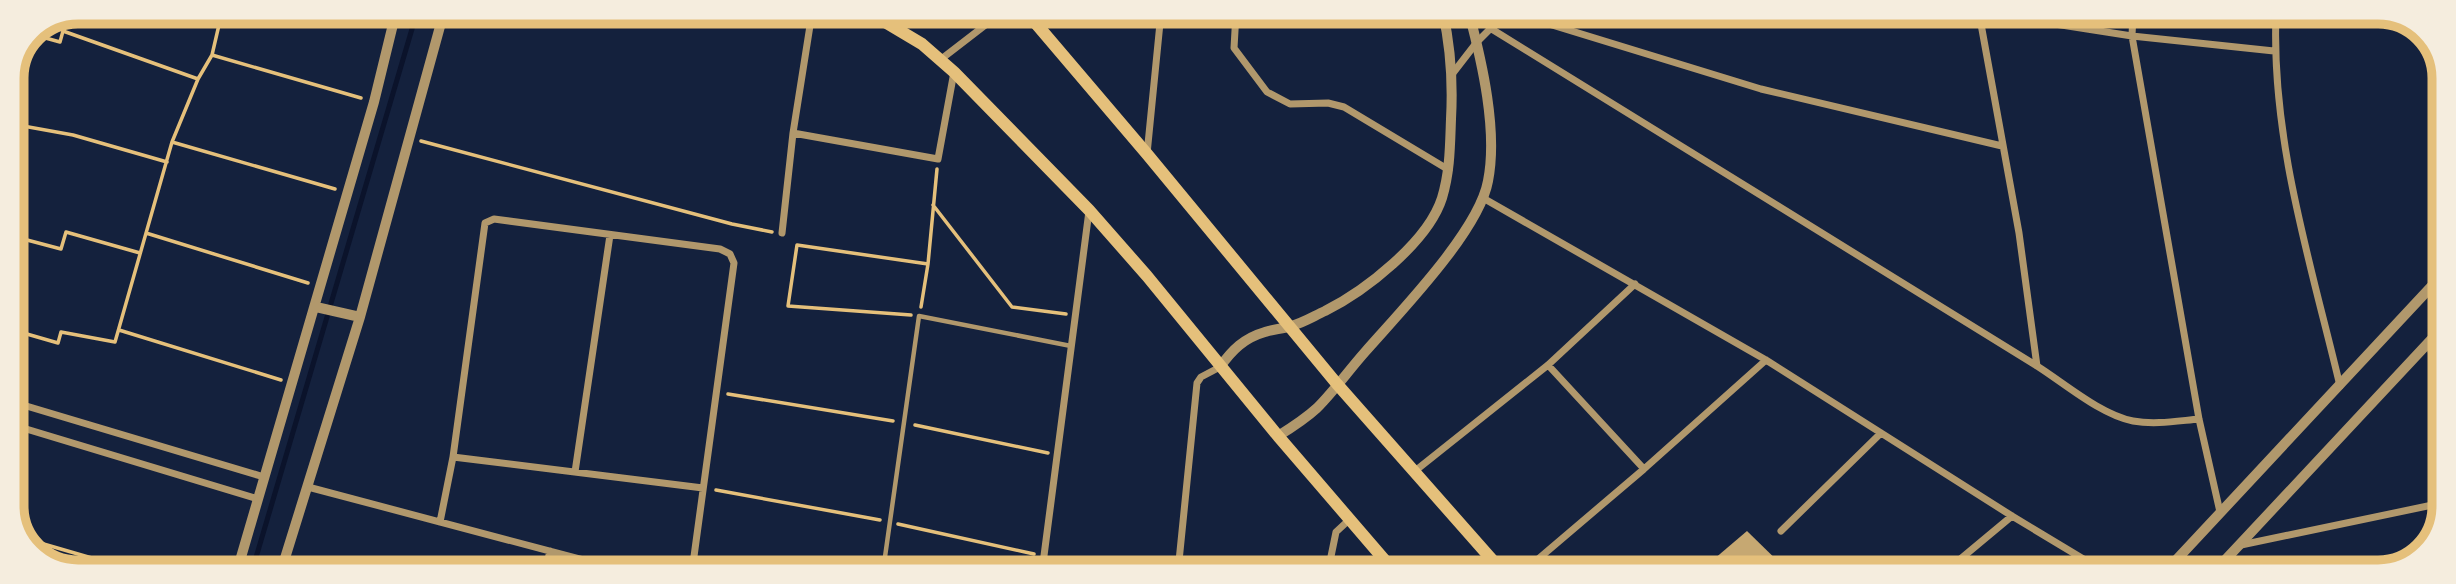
<svg xmlns="http://www.w3.org/2000/svg" width="2456" height="584" viewBox="0 0 2456 584" font-family="Lato,sans-serif">
  <style>
    .lines { fill: none; stroke-linecap: round; stroke-linejoin: round }
    .stream { stroke: #0b132b; stroke-width: 5 }
    .building { fill: #c6a872 }
    .path { stroke: #e5c07b; stroke-width: 3.5 }
    .service { stroke: #b1986c; stroke-width: 4.5 }
    .minor { stroke: #b1986c; stroke-width: 7 }
    .tertiary { stroke: #b1986c; stroke-width: 10 }
    .primary { stroke: #e5c07b; stroke-width: 12 }
    .rim { fill: none; stroke: #e5c07b; stroke-width: 9 }
  </style>
  <rect width="100%" height="100%" fill="#14213d"/>
  <g class="lines">
    <path class="stream" d="M 252,571 L 417,12"/>
  </g>
  <path class="building" d="M 1747,531 L 1788,571 L 1700,571 Z"/>
  <g class="lines">
    <path class="path" d="M 68,16 L 63,31 L 198,79
      M 31,34 L 60,42 L 63,31
      M 212,55 L 361,98
      M 12,124 L 73,135 L 167,162
      M 421,141 L 732,224 L 772,232
      M 172,142 L 335,189
      M 933,205 L 1012,307 L 1066,314
      M 146,233 L 308,283
      M 12,236 L 61,249 L 66,232 L 140,253
      M 921,307 L 928,264
      M 911,315 L 788,306 L 797,245 L 928,264 L 937,169
      M 13,330 L 58,343 L 61,332 L 115,342 L 172,142 L 198,79 L 212,55 L 222,12
      M 119,330 L 281,380
      M 728,394 L 893,421
      M 915,425 L 1048,453
      M 716,490 L 880,520
      M 898,524 L 1034,554
      M 23,538 L 133,570"/>
    <path class="service" d="M 883,571 L 919,316 L 1071,346"/>
    <path class="minor" d="M 1236,13 L 1234,48 L 1267,92 L 1290,104 L 1328,103 L 1344,107 L 1449,170
      M 1513,13 L 1761,89 L 2002,146
      M 1979,13 L 2019,233 L 2037,366
      M 1984,13 L 2132,36 L 2274,51
      M 2133,13 L 2132,36 L 2199,419 L 2220,512
      M 2276,14 C 2271,140 2311,264 2340,386
      M 1490,28 L 2037,366 C 2064,383 2101,415 2133,421 C 2155,425 2177,421 2199,419
      M 940,60 L 1001,13
      M 1453,73 L 1477,42 L 1506,13
      M 793,133 L 938,159 L 954,72
      M 1147,154 L 1161,13
      M 1483,198 L 1766,360 L 2012,516 L 2105,572
      M 782,233 L 793,133 L 812,13
      M 2429,342 L 2443,404
      M 1548,365 L 1644,469
      M 13,402 L 264,477
      M 13,425 L 258,499
      M 453,457 L 703,488
      M 1415,471 L 1548,365 L 1635,284
      M 575,472 L 610,235
      M 308,487 L 625,571
      M 440,522 L 453,457 L 485,223 L 494,219 L 720,249 L 730,254 L 734,263 L 692,571
      M 1781,531 L 1881,433
      M 2241,545 L 2442,503
      M 2227,558 L 2231,572
      M 545,571 L 550,551
      M 1042,571 L 1089,211
      M 1178,571 L 1197,383 L 1201,377 L 1220,367
      M 1328,571 L 1336,532 L 1350,519
      M 1524,571 L 1644,469 L 1766,360
      M 1946,571 L 2012,516"/>
    <path class="tertiary" d="M 316,307 L 360,317
      M 1220,367 C 1232,350 1244,338 1265,332 C 1273,329 1283,329 1291,326 C 1303,323 1314,316 1325,311 C 1365,291 1428,242 1442,198 C 1450,172 1450,146 1451,119 C 1453,82 1451,49 1443,13
      M 1278,436 C 1291,428 1305,419 1317,408 C 1334,391 1349,370 1365,352 C 1400,312 1479,231 1488,181 C 1498,131 1482,62 1469,13
      M 237,571 L 374,102 L 396,12
      M 281,571 L 360,317 L 444,12
      M 2165,572 L 2443,274
      M 2214,572 L 2443,327"/>
    <path class="primary" d="M 870,13 L 922,44 L 954,72 L 1089,210 L 1147,276 L 1278,436 L 1394,571
      M 1027,13 L 1147,154 L 1337,384 L 1502,571"/>
  </g>
  <path d="M0 0H2456V584H0ZM78 24H2378A54 54 0 0 1 2432 78V506A54 54 0 0 1 2378 560H78A54 54 0 0 1 24 506V78A54 54 0 0 1 78 24Z" fill="#f5edde" fill-rule="evenodd"/>
  <path class="rim" d="M78 24H2378A54 54 0 0 1 2432 78V506A54 54 0 0 1 2378 560H78A54 54 0 0 1 24 506V78A54 54 0 0 1 78 24Z"/>
</svg>
